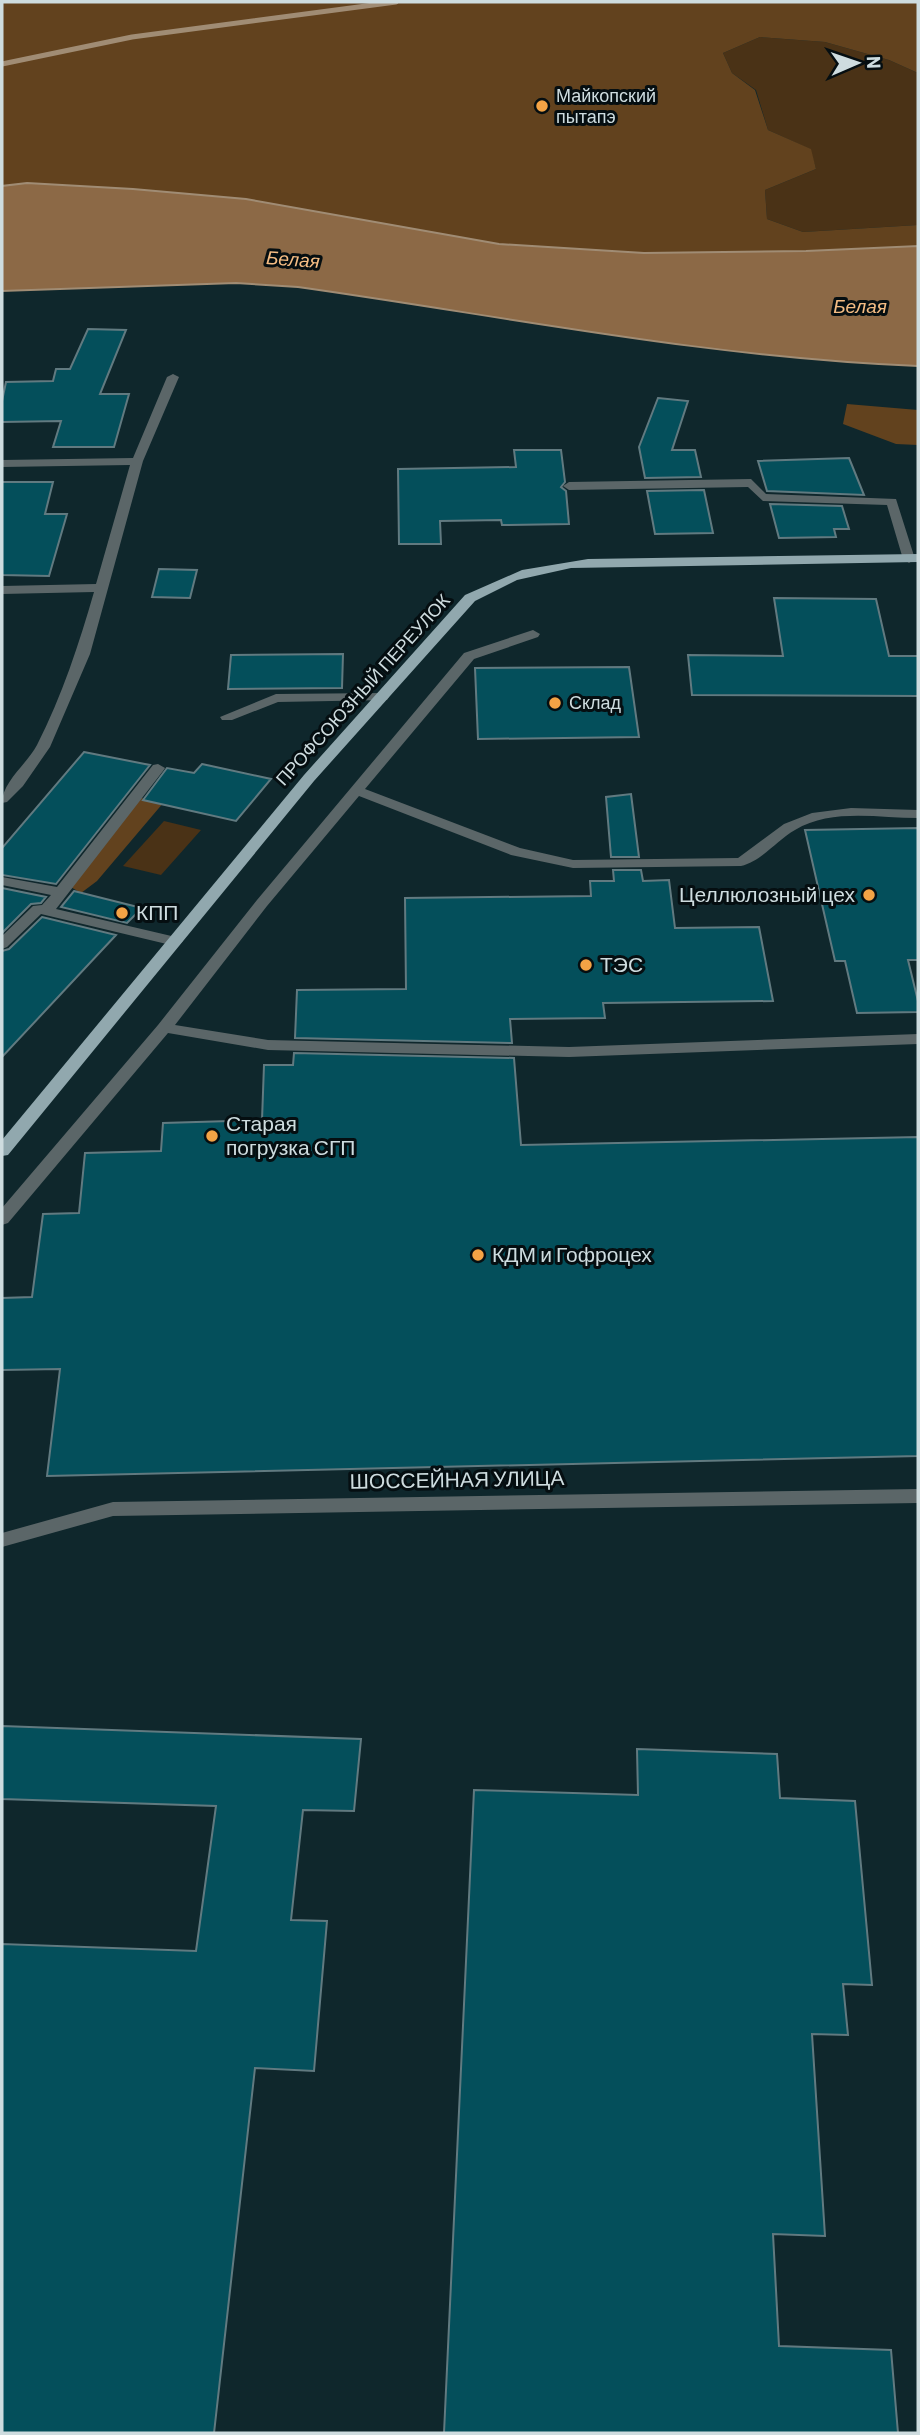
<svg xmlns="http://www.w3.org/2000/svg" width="920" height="2435" viewBox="0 0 920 2435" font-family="Barlow,sans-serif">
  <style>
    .green { fill: #4a3216 }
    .forest { fill: #62421e }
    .water { fill: #8c6946; stroke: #a08c74; stroke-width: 2 }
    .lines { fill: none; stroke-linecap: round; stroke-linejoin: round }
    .stream { stroke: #a08c74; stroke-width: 5 }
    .building { fill: #044f5b; stroke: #617a80; stroke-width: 2 }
    .minor { fill: #5b6668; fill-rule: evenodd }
    .major { fill: #91a8ae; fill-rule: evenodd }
    .poi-dot { fill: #f4a345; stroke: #050e11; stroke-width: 2.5 }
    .labels { text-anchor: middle; stroke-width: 6; stroke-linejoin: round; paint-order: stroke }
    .far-poi-label { font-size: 18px; fill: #cedcdf; stroke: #050e11; text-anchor: start }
    .far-street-label { font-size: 18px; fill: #cedcdf; stroke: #050e11 }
    .far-water-label { font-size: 19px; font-style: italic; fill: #f5bd84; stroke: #050e11 }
    .poi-label { font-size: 21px; fill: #cedcdf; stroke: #050e11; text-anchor: start }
    .street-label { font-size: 21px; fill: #cedcdf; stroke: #050e11 }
  </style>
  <rect width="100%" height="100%" fill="#0f272c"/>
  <path class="green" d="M 760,37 L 825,42 L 889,60 L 918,73 L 918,225 L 803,232 L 767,219 L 765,190 L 816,169 L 810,149 L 768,130 L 756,90 L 732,73 L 723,53 Z
    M 164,821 L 201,830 L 161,875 L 123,866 Z"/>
  <path class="forest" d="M 2,2 L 918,2 L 918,73 L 889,60 L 825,42 L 760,37 L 723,53 L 732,73 L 755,90 L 768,130 L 811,149 L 816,169 L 765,190 L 767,219 L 803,232 L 918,225 L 918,246 L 806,251 L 644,253 L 499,244 L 246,199 L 133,189 L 27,183 L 2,186 Z
    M 847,404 L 918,410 L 918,445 L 896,444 L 843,424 Z
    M 141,798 L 164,802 L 97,881 L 81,893 L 69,886 Z"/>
  <path class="water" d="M 27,183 L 133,189 L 246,199 L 499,244 L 644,253 L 806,251 L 918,246 L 918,366 C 710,358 504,316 298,287 L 236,283 L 2,291 L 2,186 Z"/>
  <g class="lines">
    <path class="stream" d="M 2,64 L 132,37 L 396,2"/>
  </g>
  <path class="building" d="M 88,329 L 126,330 L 100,394 L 129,394 L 114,447 L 53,447 L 61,421 L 2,422 L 2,401 L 6,382 L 53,381 L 56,369 L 70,369 Z
    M 658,398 L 688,401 L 672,450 L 695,450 L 701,477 L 645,478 L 639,447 Z
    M 514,450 L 561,450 L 565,482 L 561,487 L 566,491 L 569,524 L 502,525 L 501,520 L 440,521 L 441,544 L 399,544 L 398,469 L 516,467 Z
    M 849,458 L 864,495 L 767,491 L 758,461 Z
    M 2,482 L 53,482 L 45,514 L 67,514 L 49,576 L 2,575 Z
    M 704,490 L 713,533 L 655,534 L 647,491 Z
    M 770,504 L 842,506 L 849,529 L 834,529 L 836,537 L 779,538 Z
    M 159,569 L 197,570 L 190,598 L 152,597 Z
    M 774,598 L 876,599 L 889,656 L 918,656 L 918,696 L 692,695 L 688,655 L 783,656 Z
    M 343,654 L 342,688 L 228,689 L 231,655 Z
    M 629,667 L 639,737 L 478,739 L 475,668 Z
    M 84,752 L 150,765 L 56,884 L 2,875 L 2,848 Z
    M 202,764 L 271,779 L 236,821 L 143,800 L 167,768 L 194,773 Z
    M 631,794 L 639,857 L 611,857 L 606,797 Z
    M 918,828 L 918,960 L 908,960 L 918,1001 L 918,1012 L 857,1013 L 845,961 L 835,961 L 805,830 Z
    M 613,870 L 641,870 L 643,881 L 669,880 L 675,928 L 759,927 L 773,1001 L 603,1003 L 605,1018 L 510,1019 L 512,1043 L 295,1038 L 297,990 L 406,989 L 405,898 L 591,896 L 590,881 L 614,881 Z
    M 2,888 L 46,897 L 41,903 L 31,904 L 2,933 Z
    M 74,891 L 142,908 L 127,923 L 61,907 Z
    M 42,917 L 116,935 L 2,1057 L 2,951 L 9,949 Z
    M 294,1053 L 514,1058 L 521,1145 L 918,1137 L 918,1456 L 47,1476 L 60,1369 L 2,1370 L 2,1298 L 32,1297 L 43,1214 L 79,1213 L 85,1153 L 161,1151 L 163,1123 L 262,1120 L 264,1065 L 293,1065 Z
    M 2,1726 L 361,1739 L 354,1811 L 303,1810 L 291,1920 L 327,1921 L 314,2071 L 255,2068 L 214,2433 L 2,2433 L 2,1944 L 196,1951 L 216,1806 L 2,1799 Z
    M 637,1749 L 777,1754 L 780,1798 L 855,1801 L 872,1985 L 843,1984 L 848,2035 L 812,2034 L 825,2236 L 773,2234 L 779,2346 L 891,2350 L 898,2433 L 444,2433 L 474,1790 L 638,1795 Z"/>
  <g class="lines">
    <path class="minor" d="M 173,374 L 179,377 L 143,461 L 90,654 L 50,747 L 23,786 L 7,802 L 2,803 C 2,782 27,764 37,745 C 62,696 79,644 94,592 L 2,594 L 2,586 L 96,584 L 130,465 L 2,467 L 2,460 L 133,458 L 167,377 Z
      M 751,479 L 766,494 L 896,499 L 915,559 L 909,563 L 903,559 L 887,505 L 763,501 L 748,487 L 569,490 L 563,486 L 569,482 Z
      M 533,630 L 540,634 L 538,637 L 474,659 L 365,789 L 520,848 L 573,860 L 738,858 L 784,824 L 812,813 L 851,808 L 918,810 L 918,818 C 878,818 831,808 795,830 C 777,840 762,861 741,866 L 573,868 L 511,855 L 359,796 L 267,906 L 175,1025 L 268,1040 L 569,1047 L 918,1034 L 918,1044 L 569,1057 L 268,1050 L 168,1033 L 8,1223 L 2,1225 L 2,1208 L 158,1025 L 257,900 L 464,653 Z
      M 382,693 L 389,697 L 387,700 L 278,702 L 232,720 L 222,720 L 220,717 L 276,694 Z
      M 158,764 L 165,768 L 163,771 L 56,909 L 180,938 L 183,941 L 180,944 L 175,946 L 41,914 L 7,947 L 2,949 L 2,936 L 33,906 L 42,905 L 51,895 L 2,885 L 2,877 L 57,887 L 153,765 Z
      M 918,1489 L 918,1503 L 113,1516 L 2,1547 L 2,1533 L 113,1502 Z"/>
    <path class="major" d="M 918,554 L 918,562 L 571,568 L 517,580 L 475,601 L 314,781 L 8,1155 L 2,1156 L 2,1140 L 304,775 L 465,595 L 522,570 L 588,559 Z"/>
  </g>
  <g class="poi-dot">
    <circle cx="542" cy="106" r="7"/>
    <circle cx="555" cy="703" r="7"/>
    <circle cx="869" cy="895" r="7"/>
    <circle cx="122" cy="913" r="7"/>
    <circle cx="586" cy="965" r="7"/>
    <circle cx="212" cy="1136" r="7"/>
    <circle cx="478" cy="1255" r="7"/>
  </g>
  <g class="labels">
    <g class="far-poi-label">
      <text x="556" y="102">Майкопский<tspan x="556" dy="21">пытапэ</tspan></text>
      <text x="569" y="709">Склад</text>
    </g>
    <g class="far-street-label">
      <text transform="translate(363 690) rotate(-48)" y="6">ПРОФСОЮЗНЫЙ ПЕРЕУЛОК</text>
    </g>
    <g class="far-water-label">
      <text transform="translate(293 259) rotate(4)" y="7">Белая</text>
      <text x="860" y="313">Белая</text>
    </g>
    <g class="poi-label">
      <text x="855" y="902" text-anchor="end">Целлюлозный цех</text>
      <text x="136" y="920">КПП</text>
      <text x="600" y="972">ТЭС</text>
      <text x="226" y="1131">Старая<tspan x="226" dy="24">погрузка СГП</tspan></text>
      <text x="492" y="1262">КДМ и Гофроцех</text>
    </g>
    <g class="street-label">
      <text transform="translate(457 1480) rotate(-1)" y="7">ШОССЕЙНАЯ УЛИЦА</text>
    </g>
  </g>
  <rect width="920" height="2435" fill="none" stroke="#cedcdf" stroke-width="7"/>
  <g transform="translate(857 63) rotate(88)" stroke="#050e11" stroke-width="5" paint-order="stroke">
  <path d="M0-5L12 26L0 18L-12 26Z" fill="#cedcdf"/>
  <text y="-10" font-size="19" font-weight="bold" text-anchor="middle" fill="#cedcdf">N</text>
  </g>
</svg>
